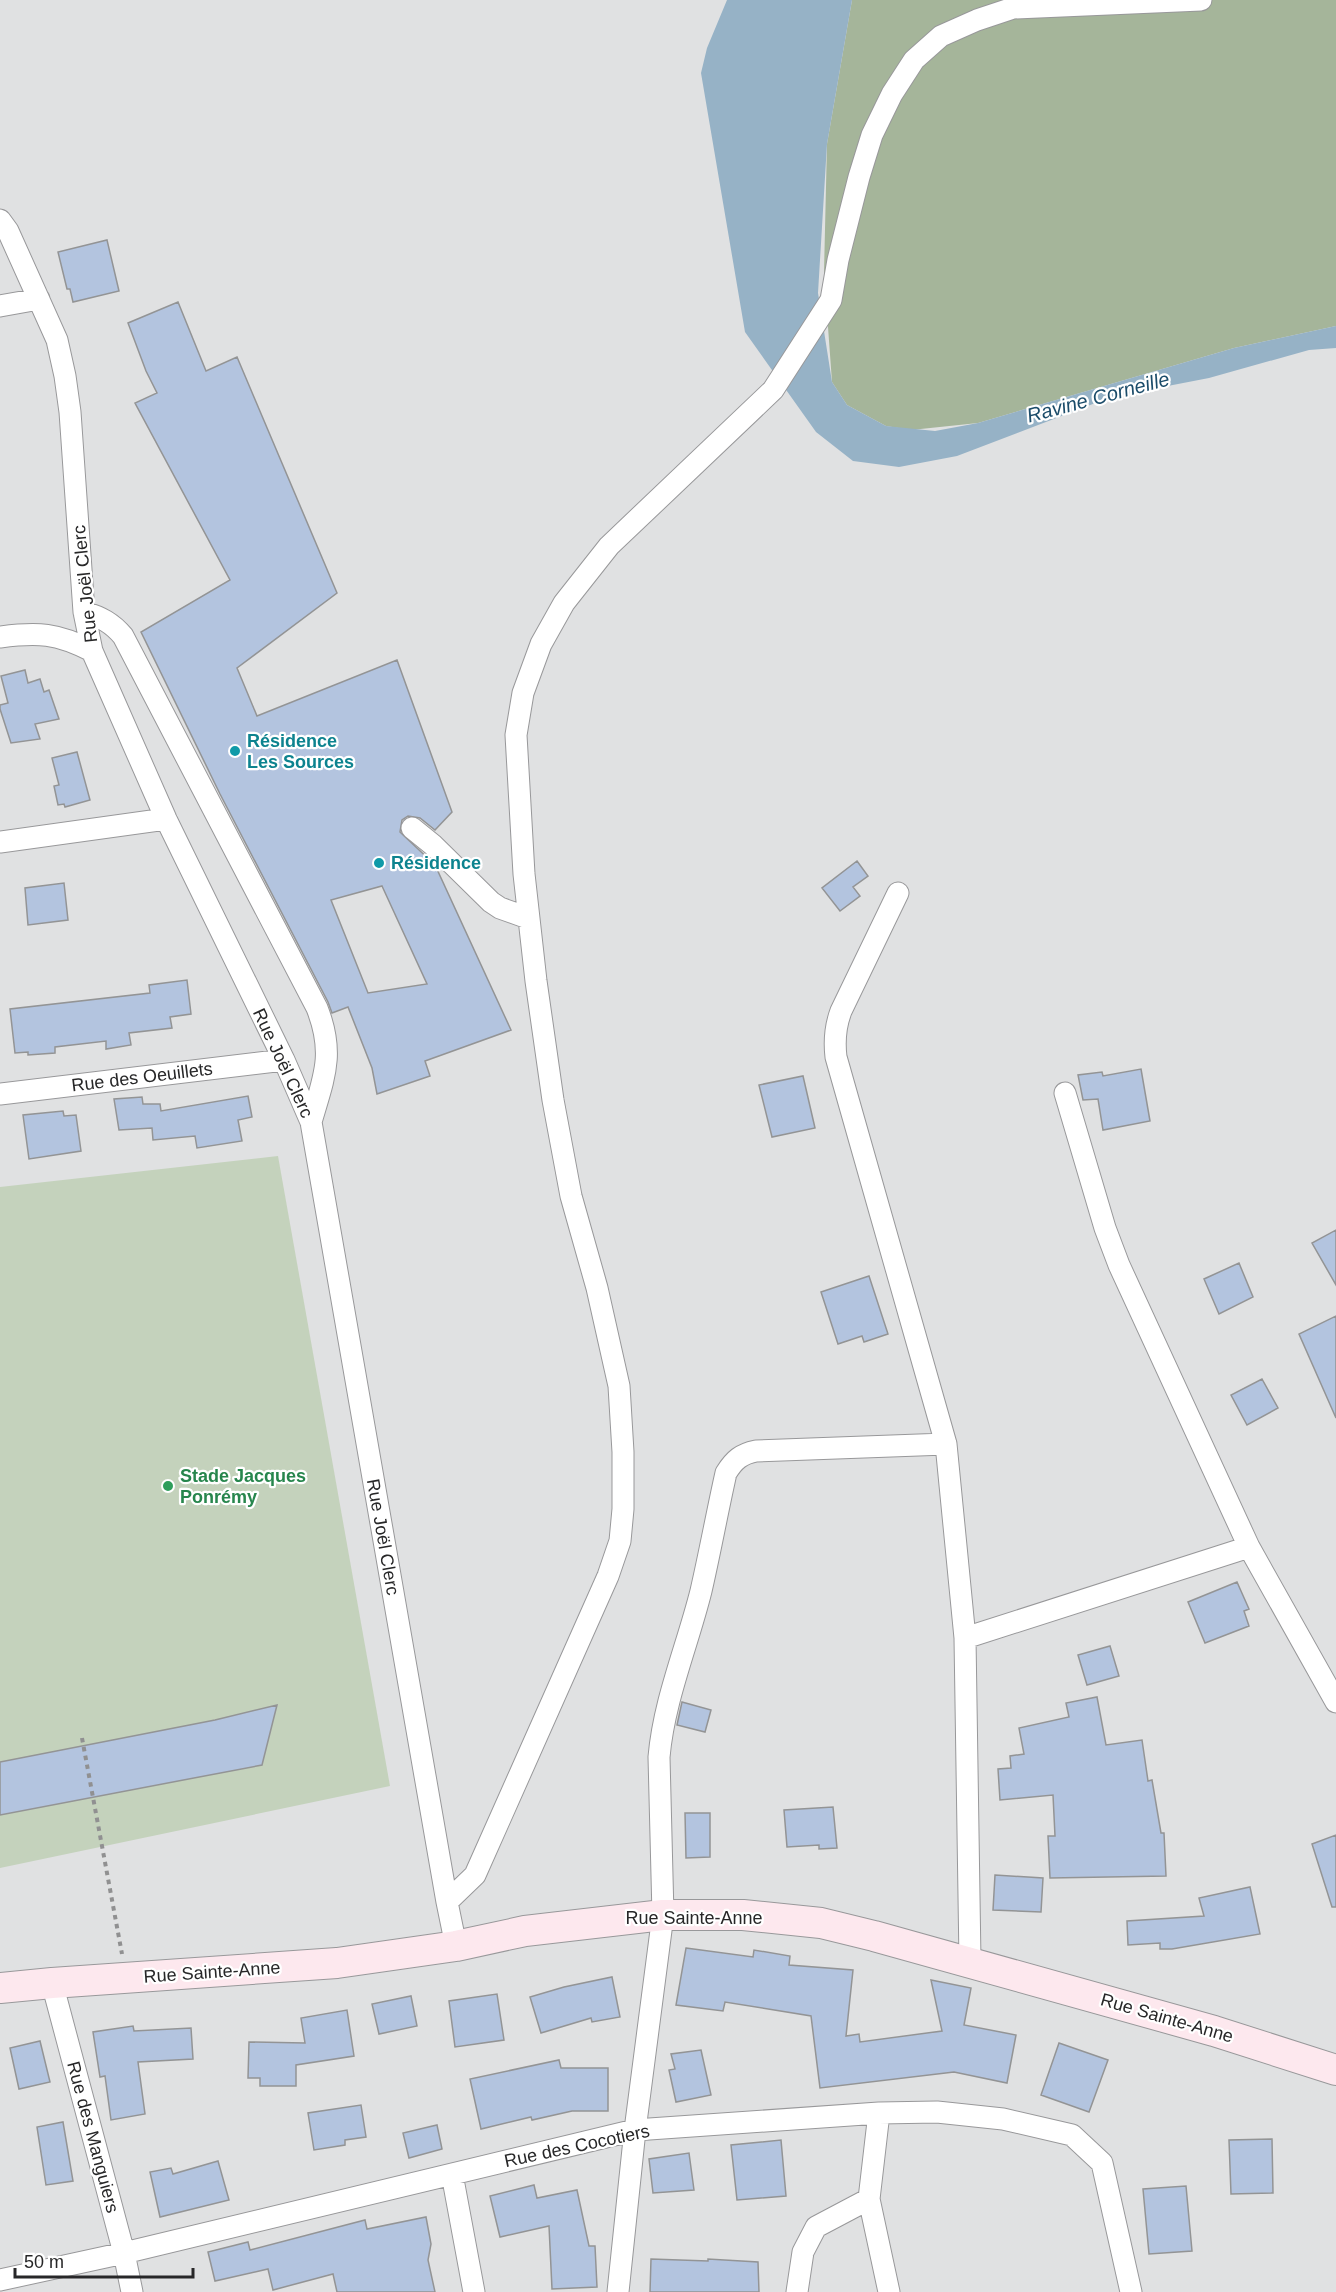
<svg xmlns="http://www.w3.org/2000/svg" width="1336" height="2292" viewBox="0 0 1336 2292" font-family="Arial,sans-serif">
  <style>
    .green { fill: #c4d2bc }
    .forest { fill: #a5b59a }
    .water { fill: #96b2c6 }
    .building { fill: #b3c4df; stroke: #939495; stroke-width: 1.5; fill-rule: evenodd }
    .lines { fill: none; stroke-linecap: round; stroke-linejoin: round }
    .minor-casing { stroke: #98989a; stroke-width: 23 }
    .secondary-casing { stroke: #98989a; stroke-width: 32 }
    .path { stroke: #909091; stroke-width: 4; stroke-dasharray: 4.5 4.5; stroke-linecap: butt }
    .minor { stroke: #fff; stroke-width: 21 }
    .secondary { stroke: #fde8ee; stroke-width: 30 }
    .culture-dot { fill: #0f9aa8; stroke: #fff; stroke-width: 2 }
    .leisure-dot { fill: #2e9e5b; stroke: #fff; stroke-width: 2 }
    .labels { text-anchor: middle; stroke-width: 4.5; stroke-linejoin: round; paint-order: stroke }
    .street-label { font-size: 18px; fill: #272728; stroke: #fff }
    .culture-label { font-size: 18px; font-weight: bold; fill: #0d838f; stroke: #fff; text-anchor: start }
    .leisure-label { font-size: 18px; font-weight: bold; fill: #27864d; stroke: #fff; text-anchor: start }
    .water-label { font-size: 20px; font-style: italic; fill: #1b4c6a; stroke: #fff }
  </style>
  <rect width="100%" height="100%" fill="#e0e1e2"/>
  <path class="green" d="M 278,1156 L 390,1786 L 0,1868 L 0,1187 Z"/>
  <path class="forest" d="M 852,0 L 1336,0 L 1336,326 L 1234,348 L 978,423 L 911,430 L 886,426 L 847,405 L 832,382 L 824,272 L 827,144 Z"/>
  <path class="water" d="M 727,0 L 852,0 L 827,144 L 818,293 L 832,382 L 847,405 L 886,426 L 935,431 L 978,423 L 1234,348 L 1336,326 L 1336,348 L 1309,350 L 1209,378 L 1111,397 L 957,456 L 899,467 L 853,461 L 816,432 L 745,332 L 701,73 L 707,48 Z"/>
  <path class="building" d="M 107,240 L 119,291 L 73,302 L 70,289 L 67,289 L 58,252 Z
    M 178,302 L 206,371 L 237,357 L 337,593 L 237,668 L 257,716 L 397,660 L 452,812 L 435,830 L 420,818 L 408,816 L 402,820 L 400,832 L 435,865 L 511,1030 L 425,1061 L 430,1076 L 377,1094 L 372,1068 L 348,1007 L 332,1013 L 328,1002 L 220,794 L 141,632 L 230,580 L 135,403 L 157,393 L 146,371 L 128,323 ZM 382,886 L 427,984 L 368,993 L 331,900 Z
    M 25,670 L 28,683 L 40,679 L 44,692 L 49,690 L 59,719 L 35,724 L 40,739 L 11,743 L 0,709 L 0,705 L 8,703 L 1,676 Z
    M 77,752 L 90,800 L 65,807 L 64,804 L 58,805 L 54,786 L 59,785 L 52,758 Z
    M 857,861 L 868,876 L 853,887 L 860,896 L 840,911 L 822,888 Z
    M 64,883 L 68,920 L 28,925 L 25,888 Z
    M 187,980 L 191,1014 L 170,1017 L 172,1028 L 129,1033 L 131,1045 L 106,1049 L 106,1041 L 55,1047 L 55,1053 L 28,1055 L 28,1052 L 15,1053 L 10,1009 L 150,993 L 149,985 Z
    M 1141,1069 L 1150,1121 L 1103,1130 L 1098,1099 L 1083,1100 L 1078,1075 L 1102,1072 L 1103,1076 Z
    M 803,1076 L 815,1128 L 772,1137 L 759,1085 Z
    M 248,1096 L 252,1117 L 238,1120 L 242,1141 L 197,1148 L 195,1136 L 153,1140 L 152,1128 L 119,1130 L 114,1099 L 142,1097 L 143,1104 L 160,1104 L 161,1111 Z
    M 63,1111 L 64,1116 L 76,1115 L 81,1151 L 29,1159 L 23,1115 Z
    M 1336,1230 L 1336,1285 L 1312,1243 Z
    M 1239,1263 L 1253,1297 L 1219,1314 L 1204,1279 Z
    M 869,1276 L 888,1334 L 864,1342 L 862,1336 L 838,1344 L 821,1292 Z
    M 1336,1316 L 1336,1418 L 1299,1334 Z
    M 1262,1379 L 1278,1408 L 1247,1425 L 1231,1395 Z
    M 1237,1582 L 1249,1609 L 1244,1611 L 1249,1626 L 1205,1643 L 1188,1602 Z
    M 1110,1646 L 1119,1676 L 1087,1685 L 1078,1655 Z
    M 1097,1697 L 1106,1745 L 1142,1740 L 1148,1781 L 1152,1780 L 1161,1833 L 1164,1833 L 1166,1876 L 1050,1878 L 1048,1836 L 1055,1836 L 1053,1795 L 1000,1800 L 998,1769 L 1011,1768 L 1010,1756 L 1024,1754 L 1019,1728 L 1069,1717 L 1066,1703 Z
    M 682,1702 L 711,1710 L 705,1732 L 677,1725 Z
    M 277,1705 L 262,1765 L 0,1815 L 0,1762 L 215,1720 Z
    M 833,1807 L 837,1848 L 819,1849 L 819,1845 L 787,1847 L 784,1810 Z
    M 685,1813 L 710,1813 L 710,1857 L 686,1858 Z
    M 1336,1835 L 1336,1907 L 1332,1907 L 1312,1844 Z
    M 995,1875 L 1043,1878 L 1041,1912 L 993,1910 Z
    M 1250,1887 L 1260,1934 L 1172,1949 L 1160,1949 L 1160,1943 L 1128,1945 L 1127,1921 L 1204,1916 L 1199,1898 Z
    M 686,1948 L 753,1957 L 754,1950 L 790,1956 L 789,1965 L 853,1970 L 846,2036 L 859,2034 L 860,2042 L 942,2031 L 931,1980 L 971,1988 L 964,2025 L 1016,2035 L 1007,2083 L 954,2072 L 820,2088 L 811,2016 L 725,2002 L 723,2011 L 676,2005 Z
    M 612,1977 L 620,2017 L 592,2022 L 591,2018 L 541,2033 L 530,1997 L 564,1987 Z
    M 497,1994 L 504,2040 L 455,2047 L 449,2001 Z
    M 411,1996 L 417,2026 L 379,2034 L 372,2004 Z
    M 347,2010 L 354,2056 L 296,2065 L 296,2086 L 260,2086 L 260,2078 L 248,2078 L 249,2042 L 305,2043 L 301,2018 Z
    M 133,2026 L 134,2031 L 191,2028 L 193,2059 L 138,2062 L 145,2114 L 111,2120 L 105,2076 L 100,2077 L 93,2032 Z
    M 40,2041 L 50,2082 L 19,2089 L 10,2048 Z
    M 1059,2043 L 1108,2060 L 1089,2112 L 1041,2095 Z
    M 701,2050 L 711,2095 L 676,2102 L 669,2070 L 675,2069 L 671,2054 Z
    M 559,2060 L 561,2068 L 608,2068 L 608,2111 L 572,2111 L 532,2120 L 531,2117 L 481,2129 L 470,2079 Z
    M 361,2105 L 366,2137 L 345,2140 L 345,2145 L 314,2150 L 308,2113 Z
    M 63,2122 L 73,2181 L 46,2185 L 37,2127 Z
    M 437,2125 L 442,2149 L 409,2158 L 403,2133 Z
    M 1272,2139 L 1273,2193 L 1231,2194 L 1229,2140 Z
    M 781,2140 L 786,2196 L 737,2200 L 731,2145 Z
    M 689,2153 L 694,2190 L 653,2193 L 649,2159 Z
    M 218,2161 L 229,2200 L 160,2217 L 150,2172 L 171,2168 L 173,2174 Z
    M 534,2185 L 537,2198 L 577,2190 L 589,2246 L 595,2246 L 597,2287 L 552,2289 L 549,2226 L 500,2237 L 490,2196 Z
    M 1186,2186 L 1192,2251 L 1149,2254 L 1143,2189 Z
    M 426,2217 L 431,2244 L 428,2260 L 435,2292 L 337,2292 L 333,2274 L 273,2290 L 268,2269 L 215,2281 L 208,2252 L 248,2242 L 250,2250 L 365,2220 L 367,2229 Z
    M 651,2259 L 708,2261 L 708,2259 L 758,2262 L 759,2292 L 650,2292 Z"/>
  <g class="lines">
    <g class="minor-casing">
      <path id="minor" d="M 0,220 L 8,231 L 57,340 L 65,376 L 70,412 L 84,612 L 92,651 L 166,819 L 284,1060 L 311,1122 L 447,1902 L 456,1946
        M 0,306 L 39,299
        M 84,612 C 101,617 112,623 123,636 L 317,1008 C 335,1054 324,1077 311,1122
        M 0,637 C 38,632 57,633 92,651
        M 412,828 L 433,845 L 491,902 L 500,908 L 528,918
        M 0,842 L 166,819
        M 898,893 L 841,1011 C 835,1027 834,1040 836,1057 L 946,1444 L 965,1638 L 970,1961
        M 1065,1093 L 1105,1228 L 1119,1265 L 1249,1547 L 1336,1702
        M 0,1094 L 284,1060
        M 965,1638 L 1249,1547
        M 447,1902 L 475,1875 L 608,1576 L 620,1541 L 623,1509 L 623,1452 L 619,1386 L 597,1288 L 571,1196 L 553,1100 L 536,981 L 524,874 L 516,735 L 523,693 L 541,644 L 564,603 L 609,546 L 773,390 L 831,300 L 838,260 L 859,177 L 872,135 L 892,94 L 914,60 L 941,36 L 977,20 L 1013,8 L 1201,0
        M 52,1983 L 124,2253 L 132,2292
        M 879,2113 L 869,2199 L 889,2292
        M 452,2174 L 474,2292
        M 0,2280 L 124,2253 L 635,2130 L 879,2113 L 937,2112 L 1003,2119 L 1072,2135 L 1102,2163 L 1131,2292
        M 618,2292 L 635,2130 L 663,1915 L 659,1757 C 664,1700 687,1647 701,1591 C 710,1552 717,1513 726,1473 C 734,1460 741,1454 756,1451 L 946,1444
        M 797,2292 L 803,2252 L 816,2227 L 869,2199"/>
    </g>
    <g class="secondary-casing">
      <path id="secondary" d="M 0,1988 L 52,1983 L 337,1963 L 456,1946 L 525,1931 L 663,1915 L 743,1915 L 821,1923 L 874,1936 L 1214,2031 L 1336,2070"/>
    </g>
    <path class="path" d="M 82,1738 L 122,1954"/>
    <use href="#minor" class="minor"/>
    <use href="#secondary" class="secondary"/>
  </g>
  <g class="culture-dot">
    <circle cx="235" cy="751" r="6"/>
    <circle cx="379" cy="863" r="6"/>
  </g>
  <circle class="leisure-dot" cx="168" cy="1486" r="6"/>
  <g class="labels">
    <g class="street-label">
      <text transform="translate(85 584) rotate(-96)" y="6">Rue Joël Clerc</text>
      <text transform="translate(283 1063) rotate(65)" y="6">Rue Joël Clerc</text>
      <text transform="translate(142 1077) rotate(-7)" y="6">Rue des Oeuillets</text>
      <text transform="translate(383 1537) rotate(80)" y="6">Rue Joël Clerc</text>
      <text x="694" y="1924">Rue Sainte-Anne</text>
      <text transform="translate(212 1972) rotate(-4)" y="6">Rue Sainte-Anne</text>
      <text transform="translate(1167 2018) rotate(16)" y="6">Rue Sainte-Anne</text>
      <text transform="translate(93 2137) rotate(75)" y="6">Rue des Manguiers</text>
      <text transform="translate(577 2146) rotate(-12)" y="6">Rue des Cocotiers</text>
    </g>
    <g class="culture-label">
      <text x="247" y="747">Résidence<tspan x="247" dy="21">Les Sources</tspan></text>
      <text x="391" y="869">Résidence</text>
    </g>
    <g class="leisure-label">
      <text x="180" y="1482">Stade Jacques<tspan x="180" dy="21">Ponrémy</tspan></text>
    </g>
    <g class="water-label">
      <text transform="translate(1098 397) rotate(-15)" y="7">Ravine Corneille</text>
    </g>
  </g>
  <path d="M15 2268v9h178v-9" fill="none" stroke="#272728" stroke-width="3"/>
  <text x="24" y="2268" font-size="18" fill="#272728" stroke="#ffffff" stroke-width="4.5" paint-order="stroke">50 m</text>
</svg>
